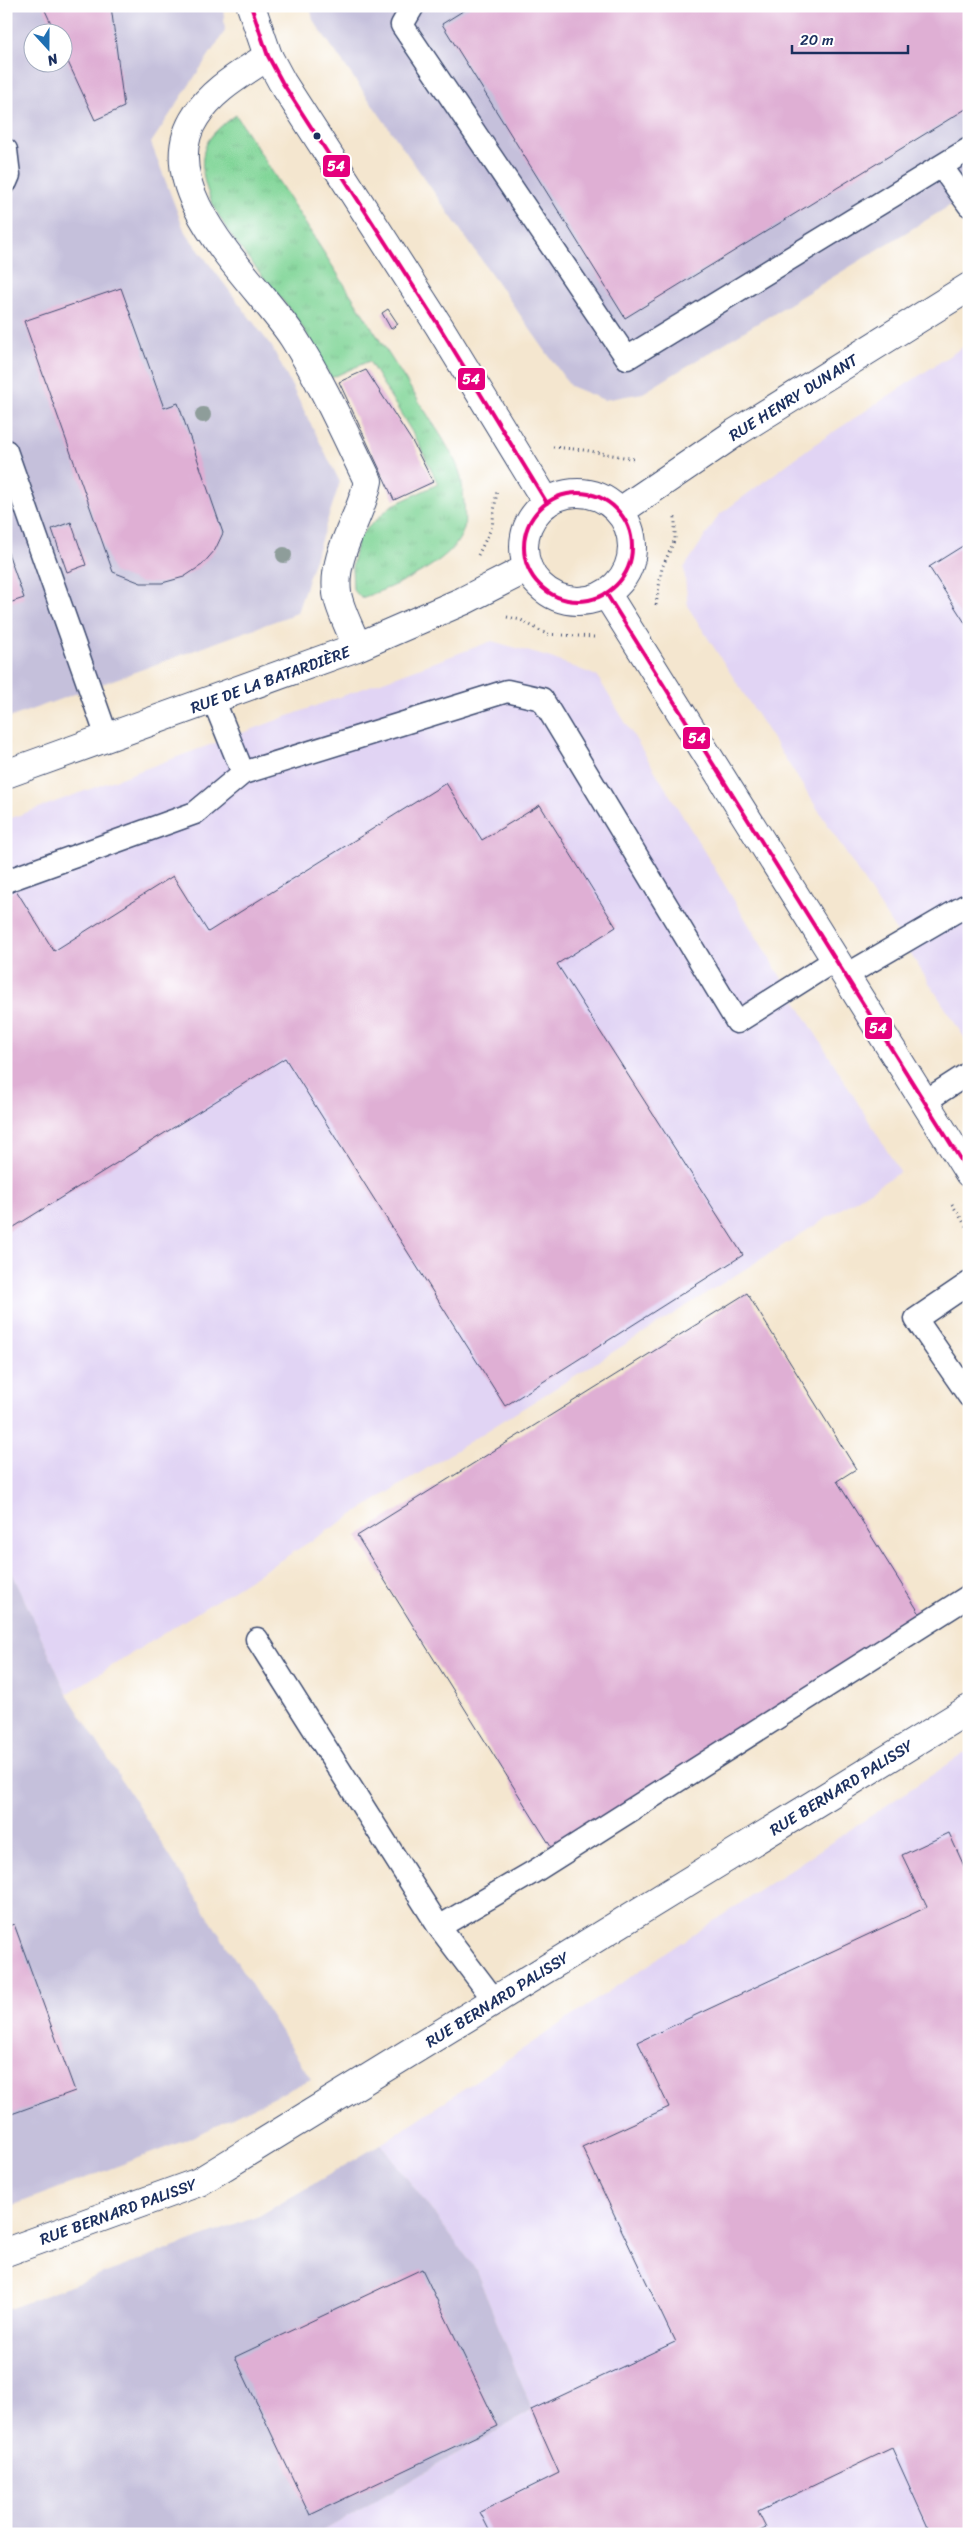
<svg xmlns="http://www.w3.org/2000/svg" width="975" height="2540" viewBox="0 0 975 2540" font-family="Sriracha,sans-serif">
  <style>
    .built { fill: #e1d4f4 }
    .industrial { fill: #c5c0db; fill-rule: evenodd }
    .grass { fill: url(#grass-tufts); stroke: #4e827b }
    .building { fill: #dfafd4 }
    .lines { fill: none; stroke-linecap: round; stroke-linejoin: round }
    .service-casing { stroke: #3c4a6f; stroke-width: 25 }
    .minor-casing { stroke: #3c4a6f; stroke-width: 30 }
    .tertiary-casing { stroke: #3c4a6f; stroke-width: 30 }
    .path { stroke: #3c4a6f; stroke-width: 3; stroke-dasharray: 1 4; stroke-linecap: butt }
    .service { stroke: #fff; stroke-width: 22 }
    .minor { stroke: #fff; stroke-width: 28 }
    .tertiary { stroke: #fff; stroke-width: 28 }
    .bus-1-casing { stroke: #fff; stroke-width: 8 }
    .bus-1 { stroke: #e5007d; stroke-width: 4 }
    .tree { fill: #8e9d9a }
    .bus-dot { fill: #1b2f5e; stroke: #fff; stroke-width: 2 }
    .labels { text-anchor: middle; stroke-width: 4.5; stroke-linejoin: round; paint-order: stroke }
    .street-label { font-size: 16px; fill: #1b2f5e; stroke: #fff }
    .line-badge { stroke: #fff; stroke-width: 2 }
    .badge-label { font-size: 14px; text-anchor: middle; font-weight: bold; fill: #fff }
  </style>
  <defs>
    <pattern id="grass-tufts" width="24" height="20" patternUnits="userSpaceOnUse" patternTransform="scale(1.25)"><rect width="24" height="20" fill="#81d598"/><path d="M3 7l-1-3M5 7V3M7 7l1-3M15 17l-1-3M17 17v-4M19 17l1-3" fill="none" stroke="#6fb785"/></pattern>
  </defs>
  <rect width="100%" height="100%" fill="#fff"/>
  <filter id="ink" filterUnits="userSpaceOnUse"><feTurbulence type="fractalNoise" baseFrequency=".02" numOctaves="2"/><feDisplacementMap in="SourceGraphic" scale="10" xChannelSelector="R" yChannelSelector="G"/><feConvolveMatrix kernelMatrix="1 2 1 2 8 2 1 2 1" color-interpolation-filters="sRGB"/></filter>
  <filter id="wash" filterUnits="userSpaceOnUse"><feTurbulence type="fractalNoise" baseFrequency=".0096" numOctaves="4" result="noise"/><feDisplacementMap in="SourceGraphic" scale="20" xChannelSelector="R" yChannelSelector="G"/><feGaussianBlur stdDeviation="1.12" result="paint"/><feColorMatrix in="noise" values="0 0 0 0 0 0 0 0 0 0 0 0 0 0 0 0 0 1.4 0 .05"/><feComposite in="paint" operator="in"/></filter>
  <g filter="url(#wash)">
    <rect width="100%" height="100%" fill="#f4e6cf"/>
    <path class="built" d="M 969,343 L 969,1045 L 688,607 L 684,568 L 719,515 L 809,448 Z
      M 492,641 L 551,658 L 597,676 L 900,1172 L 67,1694 L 6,1559 L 6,820 Z
      M 969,1750 L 969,2534 L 318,2534 L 532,2410 L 475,2268 L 381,2144 Z"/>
    <path class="industrial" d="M 6,6 L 223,6 L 225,31 L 151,143 L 185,232 L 272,347 L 340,482 L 297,613 L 6,719 ZM 32,32 L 62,32 L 62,62 L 32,62 Z
      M 310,6 L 969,6 L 969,194 L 643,393 L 604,400 L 570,386 L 313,20 Z
      M 6,1559 L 67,1694 L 311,2079 L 184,2141 L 6,2208 Z
      M 381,2144 L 475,2268 L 532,2410 L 318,2534 L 6,2534 L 6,2310 L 259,2216 Z"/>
    <path class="grass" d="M 236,115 L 443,439 C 449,450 457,462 460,474 C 463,484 466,519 464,528 C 456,562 391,588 361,598 L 353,589 L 352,567 L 358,537 L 391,506 L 438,484 L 418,442 L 369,361 L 331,378 C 320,359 310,337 297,319 C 267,277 191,206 204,151 C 208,135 223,124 236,115 Z"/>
    <g id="blocks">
      <path class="building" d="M 43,6 L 111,6 L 124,107 L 95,120 L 62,49 L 62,32 L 55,32 Z
        M 471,6 L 969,6 L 969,107 L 625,318 L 442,24 Z
        M 121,288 L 164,408 L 178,403 L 223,533 L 215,550 L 202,565 L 184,577 L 162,583 L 141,583 L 113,572 L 24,321 Z
        M 388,309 L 398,324 L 391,329 L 382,313 Z
        M 366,370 L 413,443 L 433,482 L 394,500 L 339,382 Z
        M 71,522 L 86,565 L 67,572 L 52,529 Z
        M 969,542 L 969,629 L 929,567 Z
        M 6,547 L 24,598 L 6,604 Z
        M 446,783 L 482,840 L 540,805 L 616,927 L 557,964 L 743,1255 L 505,1406 L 285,1058 L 6,1232 L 6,896 L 16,890 L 54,951 L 173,876 L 208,932 Z
        M 747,1293 L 856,1469 L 837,1481 L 920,1614 L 864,1649 L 867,1655 L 553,1850 L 357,1536 Z
        M 949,1833 L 969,1877 L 969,2534 L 931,2534 L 892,2448 L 758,2512 L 766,2528 L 754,2534 L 491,2534 L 480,2512 L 559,2473 L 531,2410 L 675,2342 L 582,2147 L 669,2107 L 638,2042 L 927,1907 L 902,1855 Z
        M 14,1924 L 75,2091 L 6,2116 L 6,1927 Z
        M 422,2269 L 498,2426 L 310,2515 L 235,2357 Z"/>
    </g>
  </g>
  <g filter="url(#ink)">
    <use href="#blocks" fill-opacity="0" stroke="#3c4a6f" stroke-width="1"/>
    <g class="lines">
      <g class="service-casing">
        <path id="service" d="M 413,6 L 402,25 L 627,358 L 969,149
          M 6,150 L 9,175 L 6,182
          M 941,166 L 969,205
          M 6,451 L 107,737
          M 213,699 L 243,773 L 507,691 L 542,699 L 737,1022 L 835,960
          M 6,881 L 195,813 L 243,773
          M 845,976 L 965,906 L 969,907
          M 924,1102 L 969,1073
          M 969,1283 L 916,1319 L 969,1396
          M 257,1639 L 439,1927 L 495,2001
          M 439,1927 L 535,1871 L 969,1596"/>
      </g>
      <g class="minor-casing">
        <path id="minor" d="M 268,56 C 242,74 213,89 196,116 C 147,189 257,282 293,337 C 322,382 344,432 368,481 C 361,518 332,553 337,593 C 339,609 352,632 357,647
          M 6,774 L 357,647 L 463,601 L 528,568
          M 6,2252 L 199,2182 L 969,1709"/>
      </g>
      <g class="tertiary-casing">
        <path id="tertiary" d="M 251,6 L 268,56 L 282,82 L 439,326 L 547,503
          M524 547a54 54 0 1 1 108 0a54 54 0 1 1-108 0Z
          M 619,512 L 735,433 L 969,287
          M 606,593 L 969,1173"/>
      </g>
      <path class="path" d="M 553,447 L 584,450 L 635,459
        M 478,555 L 492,527 L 497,490
        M 656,605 L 662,568 L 675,539 L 675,515
        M 507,617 L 521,620 L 546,634 L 594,637
        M 952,1204 L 969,1231"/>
      <use href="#service" class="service"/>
      <use href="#minor" class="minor"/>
      <use href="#tertiary" class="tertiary"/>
      <g class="bus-1-casing">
        <path id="bus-1" d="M 251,6 L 268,56 L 282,82 L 439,326 L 547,503
          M524 547a54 54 0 1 1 108 0a54 54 0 1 1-108 0Z
          M 606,593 L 969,1173"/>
      </g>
      <use href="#bus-1" class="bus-1"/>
    </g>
    <g class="tree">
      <circle cx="203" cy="415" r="8"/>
      <circle cx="284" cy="555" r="8"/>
    </g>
  </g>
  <circle class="bus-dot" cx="317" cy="136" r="4.5"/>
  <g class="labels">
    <g class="street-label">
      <text transform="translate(793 397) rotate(-32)" y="6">RUE HENRY DUNANT</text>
      <text transform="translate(270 679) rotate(-20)" y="6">RUE DE LA BATARDIÈRE</text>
      <text transform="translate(841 1787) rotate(-32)" y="6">RUE BERNARD PALISSY</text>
      <text transform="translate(497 1999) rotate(-32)" y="6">RUE BERNARD PALISSY</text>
      <text transform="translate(118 2211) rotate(-20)" y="6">RUE BERNARD PALISSY</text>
    </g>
  </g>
  <g class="line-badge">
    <rect x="322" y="154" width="29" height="24" rx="5" fill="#e5007d"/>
    <rect x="457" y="367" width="29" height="24" rx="5" fill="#e5007d"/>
    <rect x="682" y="726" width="29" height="24" rx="5" fill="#e5007d"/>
    <rect x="864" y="1016" width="29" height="24" rx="5" fill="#e5007d"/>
  </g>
  <g class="badge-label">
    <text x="336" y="171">54</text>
    <text x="471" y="384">54</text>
    <text x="697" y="743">54</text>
    <text x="878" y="1033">54</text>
  </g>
  <rect width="975" height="2540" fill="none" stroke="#fff" stroke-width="25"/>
  <g transform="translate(48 48) rotate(159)"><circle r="24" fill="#ffffff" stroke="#a4acbf"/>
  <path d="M0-4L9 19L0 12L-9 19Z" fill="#1f6fb2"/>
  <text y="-8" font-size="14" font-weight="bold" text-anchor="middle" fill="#1b2f5e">N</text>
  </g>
  <path d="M792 45v8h116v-8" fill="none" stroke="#1b2f5e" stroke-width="2.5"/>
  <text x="800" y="45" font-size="15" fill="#1b2f5e" stroke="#ffffff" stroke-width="4" paint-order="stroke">20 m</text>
</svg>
